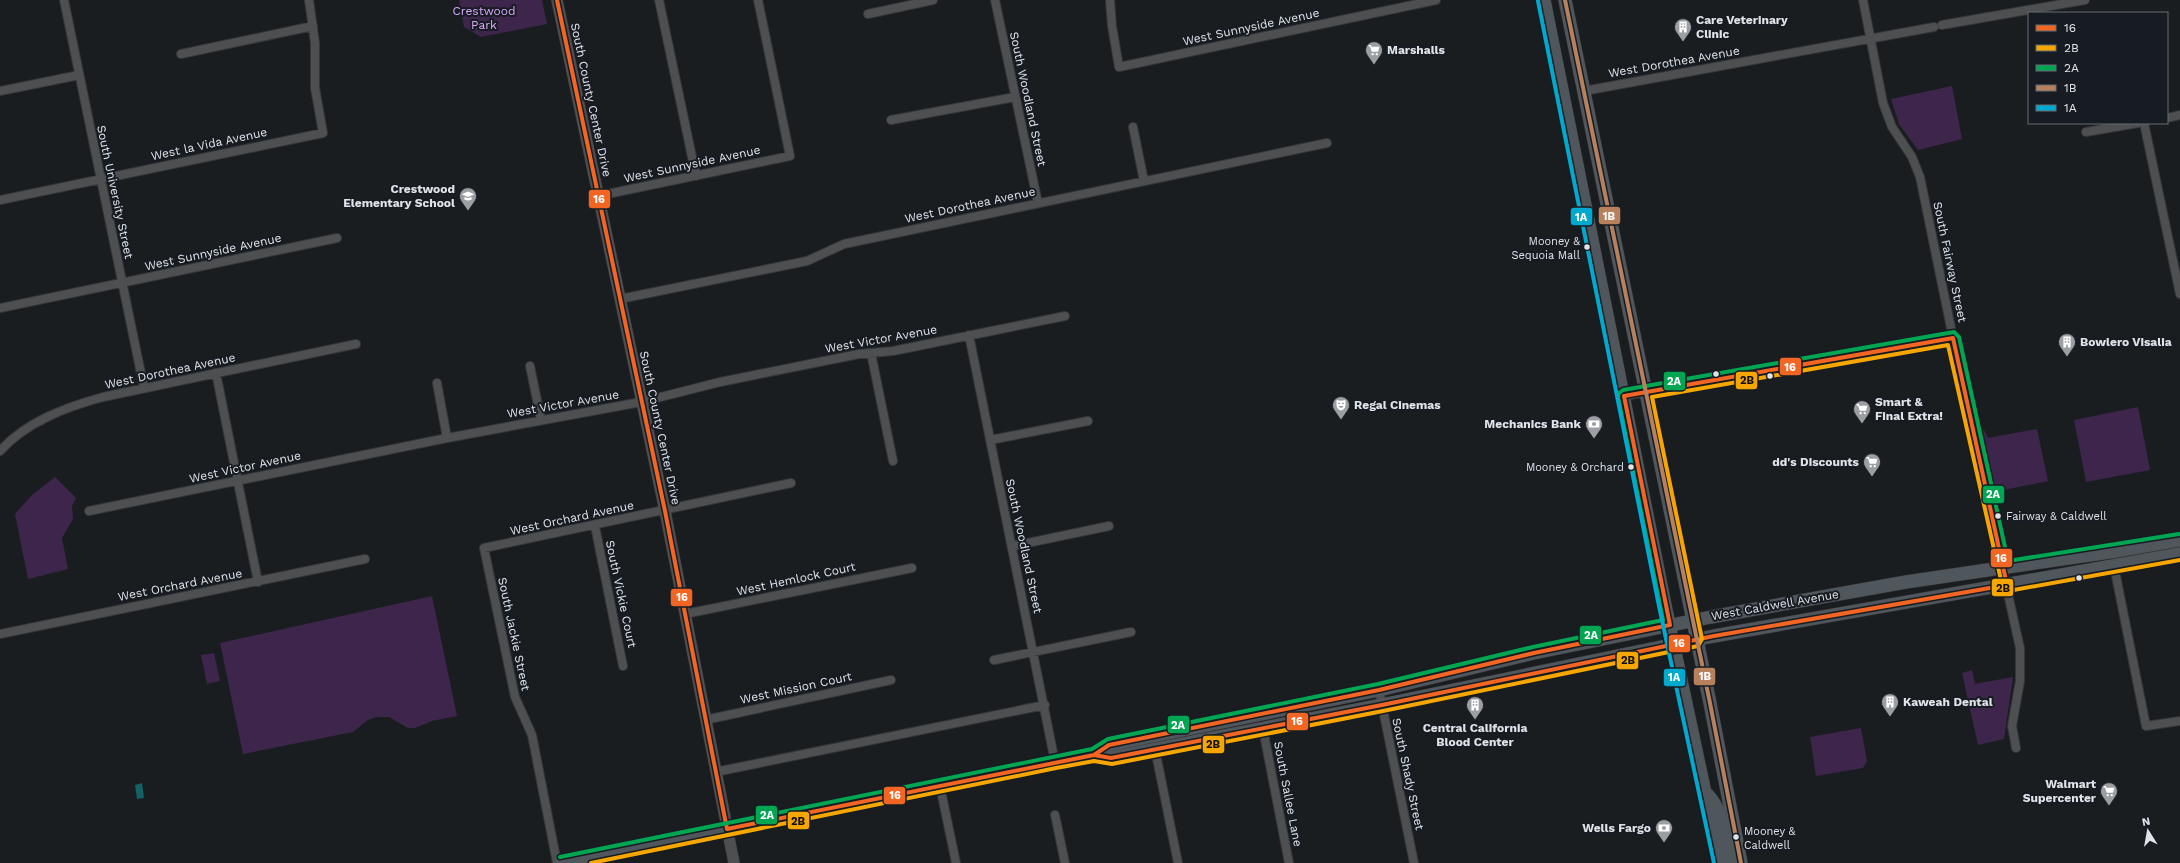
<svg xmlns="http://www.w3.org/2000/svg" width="2180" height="863" viewBox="0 0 2180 863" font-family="'Work Sans',sans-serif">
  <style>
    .green { fill: #3d254c }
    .water { fill: #126263 }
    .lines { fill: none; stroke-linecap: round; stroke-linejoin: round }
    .minor-casing { stroke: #35373a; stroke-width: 10 }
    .tertiary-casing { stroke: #35373a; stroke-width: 12 }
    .primary-casing { stroke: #35373a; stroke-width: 14 }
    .minor { stroke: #4d4f51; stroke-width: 8 }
    .tertiary { stroke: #4d4f51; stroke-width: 11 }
    .primary { stroke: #50575c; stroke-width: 13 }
    .bus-1-casing { stroke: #171c23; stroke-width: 7 }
    .bus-2-casing { stroke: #171c23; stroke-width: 7 }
    .bus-3-casing { stroke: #171c23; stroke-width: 7 }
    .bus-4-casing { stroke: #171c23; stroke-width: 7 }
    .bus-5-casing { stroke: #171c23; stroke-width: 7 }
    .bus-1 { stroke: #f26522; stroke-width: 4 }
    .bus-2 { stroke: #f7a600; stroke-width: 4 }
    .bus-3 { stroke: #00a651; stroke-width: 4 }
    .bus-4 { stroke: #b6815c; stroke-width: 4 }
    .bus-5 { stroke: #00a9ce; stroke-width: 4 }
    .bus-dot { fill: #e0e4e9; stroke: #171c23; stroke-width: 1.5 }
    .labels { text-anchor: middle; stroke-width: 4; stroke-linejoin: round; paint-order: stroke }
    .bus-label { font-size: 11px; fill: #e0e4e9; stroke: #171c23; text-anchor: end }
    .park-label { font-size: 12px; fill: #deaafc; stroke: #171c23 }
    .poi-label { font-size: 12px; font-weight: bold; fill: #e0e4e9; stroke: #171c23; text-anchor: start }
    .street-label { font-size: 12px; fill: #e0e4e9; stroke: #171c23 }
    .line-badge { stroke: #171c23; stroke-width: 1.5 }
    .badge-label { font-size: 11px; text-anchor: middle; font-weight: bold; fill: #fff }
    .pale-badge-label { font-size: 11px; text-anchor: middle; font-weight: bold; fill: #111 }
  </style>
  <rect width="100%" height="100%" fill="#1a1d20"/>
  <path class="green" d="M 459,0 L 542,0 L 547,24 L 481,37 L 464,27 Z
    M 1952,86 L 1962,139 L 1918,150 L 1899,124 L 1891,99 Z
    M 2138,407 L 2150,470 L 2086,482 L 2074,420 Z
    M 2037,429 L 2048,481 L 1994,492 L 1982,453 L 1978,432 L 1984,430 L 1988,438 Z
    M 55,477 L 76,498 L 72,506 L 73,519 L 62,538 L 68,569 L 28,579 L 15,514 L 32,495 Z
    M 432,596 L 457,716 L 432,721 L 415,728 L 408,728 L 389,717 L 377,717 L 368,720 L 353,732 L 243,754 L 220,643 Z
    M 214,653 L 220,681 L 207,684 L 201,655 Z
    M 1972,670 L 1975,684 L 2013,677 L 2004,739 L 1978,745 L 1962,673 Z
    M 1861,728 L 1867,761 L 1863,768 L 1816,776 L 1810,737 Z"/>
  <path class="water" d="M 142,783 L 144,798 L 137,799 L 135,785 Z"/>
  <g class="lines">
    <g class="minor-casing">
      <path id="minor" d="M 64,0 L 144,388
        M 659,0 L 696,176
        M 995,0 L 1038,203
        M 1110,0 L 1112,26 L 1119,67 L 1436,0
        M 1863,0 L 1883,103 L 1892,127 L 1912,157 L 1920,177 L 1977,455 L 2020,648 L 2020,681 L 2012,726 L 2016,748
        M 868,14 L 933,0
        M 1942,25 L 2085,0
        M 181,54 L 313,26
        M 0,91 L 79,75
        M 1584,91 L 1934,27
        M 2167,118 L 2180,115
        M 891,120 L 1015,97
        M 2144,123 L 2180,294
        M 1133,127 L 1144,181
        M 2086,132 L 2138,123
        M 598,196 L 790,156 L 758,0
        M 0,200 L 323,133 L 315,88 L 315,43 L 309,0
        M 620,299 L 807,261 L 844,244 L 1327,143
        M 0,308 L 337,238
        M 969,335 L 1055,762
        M 871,353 L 893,461
        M 530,366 L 541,420
        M 216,373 L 258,582
        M 437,383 L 447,438
        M 1624,396 L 1953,338
        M 990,440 L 1088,421
        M 0,451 C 26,422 66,407 103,397 L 356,344
        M 89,511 L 447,438 L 641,402 L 720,382 L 859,354 L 893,351 L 1065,316
        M 595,526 L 623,666
        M 1013,546 L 1109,526
        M 2114,566 L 2146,726 L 2180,721
        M 685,614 L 912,568
        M 0,634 L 365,559
        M 994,660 L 1131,632
        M 1379,690 L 1414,863
        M 705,720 L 891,680
        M 1263,729 L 1289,863
        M 1155,749 L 1178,863
        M 715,772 L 1045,705
        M 940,786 L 956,863
        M 1055,815 L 1065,863
        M 557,863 L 532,735 L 515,697 L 484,548 L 791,483"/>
    </g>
    <g class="tertiary-casing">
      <path id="tertiary" d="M 557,0 L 665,511 L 734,863"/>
    </g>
    <g class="primary-casing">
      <path id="primary" d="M 1544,0 L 1665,605 L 1720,863
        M 1565,0 L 1710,703 L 1741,863
        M 1094,755 L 1109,745 L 1379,690 L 1534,653 L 1711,617 L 1906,582 L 2110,552 L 2180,540
        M 1707,794 C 1724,811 1725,840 1730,863
        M 561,863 L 1094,755 L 1111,758 L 1382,705 L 1714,636 L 2180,554"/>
    </g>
    <use href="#minor" class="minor"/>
    <use href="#tertiary" class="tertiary"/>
    <use href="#primary" class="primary"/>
    <g class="bus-1-casing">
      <path id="bus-1" d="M 557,0 L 665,511 L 727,829 L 1094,755
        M 1953,338 L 2007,585 L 1714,636 L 1382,705 L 1111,758 L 1094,755 L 1109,745 L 1379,690 L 1534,653 L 1670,625 L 1624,396 Z"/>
    </g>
    <g class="bus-2-casing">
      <path id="bus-2" d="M 591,863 L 1056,768 L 1094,761 L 1112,764 L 1383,711 L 1698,646 L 1702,639 L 1652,397 L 1948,345 L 2003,589 L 2008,591 L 2180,560"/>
    </g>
    <g class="bus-3-casing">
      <path id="bus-3" d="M 560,857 L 1092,749 L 1108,739 L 1378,684 L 1533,647 L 1663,620 L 1618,397 L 1619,393 L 1623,390 L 1954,332 L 1959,337 L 2008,561 L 2179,534"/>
    </g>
    <g class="bus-4-casing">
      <path id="bus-4" d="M 1565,0 L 1710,703 L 1741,863"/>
    </g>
    <g class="bus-5-casing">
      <path id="bus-5" d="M 1538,1 L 1659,606 L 1714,863"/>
    </g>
    <use href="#bus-1" class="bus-1"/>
    <use href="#bus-2" class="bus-2"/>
    <use href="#bus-3" class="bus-3"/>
    <use href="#bus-4" class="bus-4"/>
    <use href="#bus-5" class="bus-5"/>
  </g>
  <defs>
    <g id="building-pin" transform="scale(0.9)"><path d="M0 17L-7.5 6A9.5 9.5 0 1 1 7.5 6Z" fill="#9b9ea3" stroke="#171c23"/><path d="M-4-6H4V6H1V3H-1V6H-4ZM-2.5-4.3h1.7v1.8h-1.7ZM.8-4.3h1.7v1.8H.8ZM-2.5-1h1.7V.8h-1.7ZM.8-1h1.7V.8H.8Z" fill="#fff"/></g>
    <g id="supermarket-pin" transform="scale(0.9)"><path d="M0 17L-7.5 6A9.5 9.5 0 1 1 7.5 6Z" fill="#9b9ea3" stroke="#171c23"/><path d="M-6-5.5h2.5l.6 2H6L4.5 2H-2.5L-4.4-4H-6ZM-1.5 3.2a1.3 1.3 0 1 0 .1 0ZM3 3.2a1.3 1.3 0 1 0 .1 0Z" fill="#fff"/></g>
    <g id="school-pin" transform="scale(0.9)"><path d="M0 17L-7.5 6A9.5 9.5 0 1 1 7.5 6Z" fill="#9b9ea3" stroke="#171c23"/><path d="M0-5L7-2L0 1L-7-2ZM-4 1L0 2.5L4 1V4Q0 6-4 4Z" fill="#fff"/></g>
    <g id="theatre-pin" transform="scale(0.9)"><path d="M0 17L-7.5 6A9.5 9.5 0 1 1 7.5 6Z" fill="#9b9ea3" stroke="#171c23"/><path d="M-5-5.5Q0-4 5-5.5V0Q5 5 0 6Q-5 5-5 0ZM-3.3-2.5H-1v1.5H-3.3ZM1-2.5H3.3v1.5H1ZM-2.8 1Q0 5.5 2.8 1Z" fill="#fff"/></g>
    <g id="bank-pin" transform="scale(0.9)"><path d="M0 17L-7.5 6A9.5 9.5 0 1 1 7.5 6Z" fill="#9b9ea3" stroke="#171c23"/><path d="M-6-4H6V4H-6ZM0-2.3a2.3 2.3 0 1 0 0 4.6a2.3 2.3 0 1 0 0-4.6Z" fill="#fff"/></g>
  </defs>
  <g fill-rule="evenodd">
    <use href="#building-pin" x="1683" y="27"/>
    <use href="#supermarket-pin" x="1374" y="50"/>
    <use href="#school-pin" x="468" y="196"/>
    <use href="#building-pin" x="2067" y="342"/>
    <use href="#theatre-pin" x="1341" y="405"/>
    <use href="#supermarket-pin" x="1862" y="409"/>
    <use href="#bank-pin" x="1594" y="424"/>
    <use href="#supermarket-pin" x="1872" y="462"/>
    <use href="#building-pin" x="1890" y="702"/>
    <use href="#building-pin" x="1475" y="705"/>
    <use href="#supermarket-pin" x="2109" y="791"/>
    <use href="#bank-pin" x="1664" y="828"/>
  </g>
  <g class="bus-dot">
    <circle cx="1587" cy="247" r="3.5"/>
    <circle cx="1716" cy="374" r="3.5"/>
    <circle cx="1770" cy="376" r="3.5"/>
    <circle cx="1631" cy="467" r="3.5"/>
    <circle cx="1998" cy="516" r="3.5"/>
    <circle cx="2079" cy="578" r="3.5"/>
    <circle cx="1736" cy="837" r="3.5"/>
  </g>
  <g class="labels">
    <g class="bus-label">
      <text x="1580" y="245">Mooney &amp;<tspan x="1580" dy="14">Sequoia Mall</tspan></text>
      <text x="1624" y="471">Mooney &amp; Orchard</text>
      <text x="2006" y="520" text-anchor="start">Fairway &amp; Caldwell</text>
      <text x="1744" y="835" text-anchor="start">Mooney &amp;<tspan x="1744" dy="14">Caldwell</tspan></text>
    </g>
    <g class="park-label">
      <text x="484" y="15">Crestwood<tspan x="484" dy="14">Park</tspan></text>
    </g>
    <g class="poi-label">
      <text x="1696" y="24">Care Veterinary<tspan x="1696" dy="14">Clinic</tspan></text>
      <text x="1387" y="54">Marshalls</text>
      <text x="455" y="193" text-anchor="end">Crestwood<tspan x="455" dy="14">Elementary School</tspan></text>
      <text x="2080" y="346">Bowlero Visalia</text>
      <text x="1875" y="406">Smart &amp;<tspan x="1875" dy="14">Final Extra!</tspan></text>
      <text x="1354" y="409">Regal Cinemas</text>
      <text x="1581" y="428" text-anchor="end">Mechanics Bank</text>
      <text x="1859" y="466" text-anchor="end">dd's Discounts</text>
      <text x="1903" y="706">Kaweah Dental</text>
      <text x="1475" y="732" text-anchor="middle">Central California<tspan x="1475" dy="14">Blood Center</tspan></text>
      <text x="2096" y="788" text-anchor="end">Walmart<tspan x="2096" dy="14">Supercenter</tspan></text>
      <text x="1651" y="832" text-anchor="end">Wells Fargo</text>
    </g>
    <g class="street-label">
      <text transform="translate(1251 27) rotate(-12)" y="4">West Sunnyside Avenue</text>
      <text transform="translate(1674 62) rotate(-10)" y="4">West Dorothea Avenue</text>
      <text transform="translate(1028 99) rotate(78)" y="4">South Woodland Street</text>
      <text transform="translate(591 100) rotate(78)" y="4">South County Center Drive</text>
      <text transform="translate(209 144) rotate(-12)" y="4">West la Vida Avenue</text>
      <text transform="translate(692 164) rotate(-12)" y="4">West Sunnyside Avenue</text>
      <text transform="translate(115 192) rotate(78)" y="4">South University Street</text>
      <text transform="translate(970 205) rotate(-12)" y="4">West Dorothea Avenue</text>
      <text transform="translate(213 252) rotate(-12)" y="4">West Sunnyside Avenue</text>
      <text transform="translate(1950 262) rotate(78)" y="4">South Fairway Street</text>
      <text transform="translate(881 339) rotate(-10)" y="4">West Victor Avenue</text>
      <text transform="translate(170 371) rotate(-12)" y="4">West Dorothea Avenue</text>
      <text transform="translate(563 404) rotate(-10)" y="4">West Victor Avenue</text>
      <text transform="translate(660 428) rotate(78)" y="4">South County Center Drive</text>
      <text transform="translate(245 467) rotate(-12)" y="4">West Victor Avenue</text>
      <text transform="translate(572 518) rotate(-12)" y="4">West Orchard Avenue</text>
      <text transform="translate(1024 546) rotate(78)" y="4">South Woodland Street</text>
      <text transform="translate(796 579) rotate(-12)" y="4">West Hemlock Court</text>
      <text transform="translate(180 585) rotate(-11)" y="4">West Orchard Avenue</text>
      <text transform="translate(621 594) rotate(78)" y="4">South Vickie Court</text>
      <text transform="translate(1775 605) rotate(-10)" y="4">West Caldwell Avenue</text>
      <text transform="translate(514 634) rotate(78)" y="4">South Jackie Street</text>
      <text transform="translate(796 688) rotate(-12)" y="4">West Mission Court</text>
      <text transform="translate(1408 774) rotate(78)" y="4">South Shady Street</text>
      <text transform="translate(1288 794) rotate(79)" y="4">South Sallee Lane</text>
    </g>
  </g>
  <g class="line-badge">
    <rect x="588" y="189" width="23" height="20" rx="4" fill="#f26522"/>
    <rect x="1598" y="206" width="23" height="19" rx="4" fill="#b6815c"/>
    <rect x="1570" y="207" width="23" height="19" rx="4" fill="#00a9ce"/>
    <rect x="1779" y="357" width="23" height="19" rx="4" fill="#f26522"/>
    <rect x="1735" y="371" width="23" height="19" rx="4" fill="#f7a600"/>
    <rect x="1663" y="371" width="23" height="20" rx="4" fill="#00a651"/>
    <rect x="1982" y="485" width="23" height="19" rx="4" fill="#00a651"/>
    <rect x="1990" y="548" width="23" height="20" rx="4" fill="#f26522"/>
    <rect x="1991" y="578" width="23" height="19" rx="4" fill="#f7a600"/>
    <rect x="670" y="588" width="23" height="19" rx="4" fill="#f26522"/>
    <rect x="1579" y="625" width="23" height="20" rx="4" fill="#00a651"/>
    <rect x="1668" y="634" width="23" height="19" rx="4" fill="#f26522"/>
    <rect x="1616" y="651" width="23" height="19" rx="4" fill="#f7a600"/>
    <rect x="1693" y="667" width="23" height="19" rx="4" fill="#b6815c"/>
    <rect x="1663" y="668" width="23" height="19" rx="4" fill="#00a9ce"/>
    <rect x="1286" y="712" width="23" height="19" rx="4" fill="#f26522"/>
    <rect x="1167" y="715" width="23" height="19" rx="4" fill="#00a651"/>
    <rect x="1202" y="735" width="23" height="19" rx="4" fill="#f7a600"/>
    <rect x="883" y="786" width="23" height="19" rx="4" fill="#f26522"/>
    <rect x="755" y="805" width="23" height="20" rx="4" fill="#00a651"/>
    <rect x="787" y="811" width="23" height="19" rx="4" fill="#f7a600"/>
  </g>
  <g class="badge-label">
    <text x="599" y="203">16</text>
    <text x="1609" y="220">1B</text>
    <text x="1581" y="221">1A</text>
    <text x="1790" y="371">16</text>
    <text x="1674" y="385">2A</text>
    <text x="1993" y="498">2A</text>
    <text x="2001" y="562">16</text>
    <text x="682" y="601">16</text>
    <text x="1591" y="639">2A</text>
    <text x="1679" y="647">16</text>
    <text x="1705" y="680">1B</text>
    <text x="1674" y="681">1A</text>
    <text x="1297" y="725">16</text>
    <text x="1178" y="729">2A</text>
    <text x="895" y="799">16</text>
    <text x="767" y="819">2A</text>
  </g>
  <g class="pale-badge-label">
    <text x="1747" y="384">2B</text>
    <text x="2003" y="592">2B</text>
    <text x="1628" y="664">2B</text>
    <text x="1213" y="748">2B</text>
    <text x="798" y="825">2B</text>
  </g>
  <rect x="2028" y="12" width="140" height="112" fill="#171c23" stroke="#676c72"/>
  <rect x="2036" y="25" width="20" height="6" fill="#f26522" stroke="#676c72"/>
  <text x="2064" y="32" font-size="12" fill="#e0e4e9">16</text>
  <rect x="2036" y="45" width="20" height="6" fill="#f7a600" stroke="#676c72"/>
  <text x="2064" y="52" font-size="12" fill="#e0e4e9">2B</text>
  <rect x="2036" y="65" width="20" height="6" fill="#00a651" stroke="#676c72"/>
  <text x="2064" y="72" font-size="12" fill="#e0e4e9">2A</text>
  <rect x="2036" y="85" width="20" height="6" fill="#b6815c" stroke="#676c72"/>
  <text x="2064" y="92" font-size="12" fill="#e0e4e9">1B</text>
  <rect x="2036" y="105" width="20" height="6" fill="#00a9ce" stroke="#676c72"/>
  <text x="2064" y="112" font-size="12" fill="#e0e4e9">1A</text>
  <g transform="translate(2148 831) rotate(349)" stroke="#171c23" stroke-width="3" paint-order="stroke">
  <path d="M0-3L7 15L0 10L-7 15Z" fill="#e0e4e9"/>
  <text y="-6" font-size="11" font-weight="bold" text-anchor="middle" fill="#e0e4e9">N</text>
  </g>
</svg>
